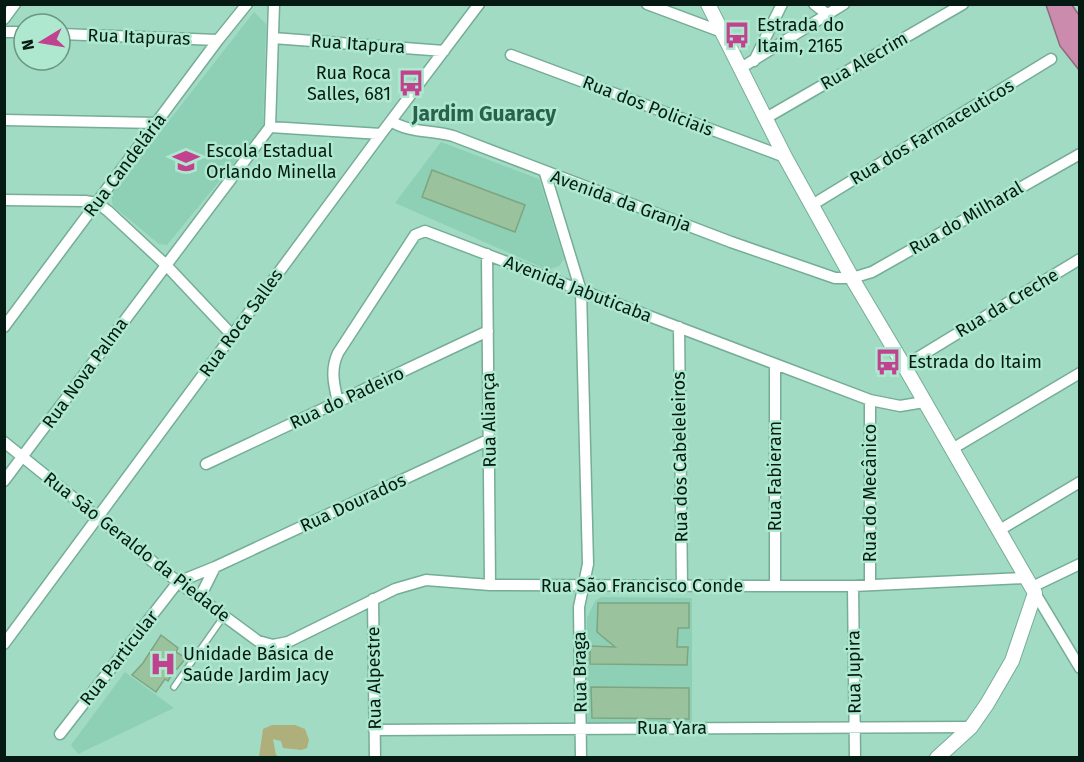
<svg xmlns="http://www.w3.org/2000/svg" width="1084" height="762" viewBox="0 0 1084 762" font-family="'Fira Sans',sans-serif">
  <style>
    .built { fill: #8ed0b5 }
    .green { fill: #afaf7c }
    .water { fill: #cb8bac; stroke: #8f697e; stroke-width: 1.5 }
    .building { fill: #9ac29d; stroke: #7ea581; stroke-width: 1.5 }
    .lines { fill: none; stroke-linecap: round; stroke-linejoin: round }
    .service-casing { stroke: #75ad96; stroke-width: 8 }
    .minor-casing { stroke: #75ad96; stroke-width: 13 }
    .tertiary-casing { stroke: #75ad96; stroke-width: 16 }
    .service { stroke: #fff; stroke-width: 5 }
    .minor { stroke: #fff; stroke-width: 10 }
    .tertiary { stroke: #fff; stroke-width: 14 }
    .labels { text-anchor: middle; stroke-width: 5; stroke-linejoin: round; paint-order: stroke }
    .poi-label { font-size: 18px; fill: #041a12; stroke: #aee8cf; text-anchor: start }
    .street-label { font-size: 18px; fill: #041a12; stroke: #aee8cf }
    .quarter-label { font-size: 21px; font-weight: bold; fill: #2a614d; stroke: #aee8cf }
  </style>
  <rect width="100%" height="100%" fill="#a1dbc3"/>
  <path class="built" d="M 254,12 L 266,24 L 263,128 L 167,245 L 159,244 L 113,206 L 111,195 Z
    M 441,142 L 539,179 L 564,259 L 559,266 L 548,270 L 395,203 Z
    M 601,597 L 692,598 L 692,724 L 586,723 L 587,618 L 595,601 Z
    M 125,672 L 174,708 L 78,754 L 71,745 Z"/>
  <path class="green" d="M 272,725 L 295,725 L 305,729 L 309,740 L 307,748 L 301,750 L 283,748 L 281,741 L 273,739 L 276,755 L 281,757 L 259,757 L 263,729 Z"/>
  <path class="water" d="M 1046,5 L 1072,5 L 1079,15 L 1079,70 L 1060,46 Z"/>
  <path class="building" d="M 432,170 L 525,205 L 515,232 L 422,197 Z
    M 598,603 L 689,603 L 689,628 L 678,628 L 677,647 L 688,647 L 687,665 L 590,664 L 590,646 L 615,647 L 597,632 Z
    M 161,635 L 178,648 L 176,652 L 186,658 L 177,669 L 175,669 L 168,681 L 165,679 L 156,692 L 132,675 L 143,663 Z
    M 591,687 L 689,688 L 689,719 L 592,718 Z"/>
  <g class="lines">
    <g class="service-casing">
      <path id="service" d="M 174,687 L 224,616"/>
    </g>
    <g class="minor-casing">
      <path id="minor" d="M 647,4 L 722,32
        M 814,4 L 828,15
        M 4,19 L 15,4
        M 4,32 L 24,32
        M 60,34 L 218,40
        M 273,38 L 444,51
        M 511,55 L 785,157
        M 754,61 L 782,4
        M 741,68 L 844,4
        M 766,118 L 963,4
        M 4,120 L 157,123
        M 391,121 C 409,133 432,130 453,136 L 731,242 L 835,278 L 852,278 L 872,272 L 1080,154
        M 270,127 L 274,4
        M 270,127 L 381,134
        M 545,173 L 581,291 L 588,564 L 579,607 L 581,758
        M 4,200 L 85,201 L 97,203 L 108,211 L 165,264 L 232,335
        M 812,205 L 1051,59
        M 487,254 L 490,585
        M 4,327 L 218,40 L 247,4
        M 679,327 L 682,587
        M 904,366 L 1080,259
        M 870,400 L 870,585
        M 338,402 C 334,385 330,370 338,353 L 415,235 L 425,231 L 870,400 L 900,406 L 924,402
        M 4,442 L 178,582 L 258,641 L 273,645 L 288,642 L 395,589 L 426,580 L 490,585 L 775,586 L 853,586 L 1024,578
        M 952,449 L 1080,373
        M 206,464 L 488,331
        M 4,481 L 270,127
        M 998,531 L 1080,482
        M 775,586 L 775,366
        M 853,586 L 855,758
        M 1032,587 L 1080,564
        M 1035,593 L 1080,668
        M 200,597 L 215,567
        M 373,599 L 375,758
        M 4,644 L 381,134 L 479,4
        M 374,730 L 971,727
        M 60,734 L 178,582 L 215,567 L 490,439"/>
    </g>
    <g class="tertiary-casing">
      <path id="tertiary" d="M 708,4 L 785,157 L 856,285 L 903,364 L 1035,593 L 1012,661 L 987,704 L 971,727 L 937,758"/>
    </g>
    <use href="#service" class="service"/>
    <use href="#minor" class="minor"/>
    <use href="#tertiary" class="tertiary"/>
  </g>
  <defs>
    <g id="bus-bare" transform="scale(2.07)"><path d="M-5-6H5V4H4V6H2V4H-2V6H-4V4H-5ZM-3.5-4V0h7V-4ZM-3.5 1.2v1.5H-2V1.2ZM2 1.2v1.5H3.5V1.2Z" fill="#c1438f" stroke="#aee8cf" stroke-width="2.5" paint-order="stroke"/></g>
    <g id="school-bare" transform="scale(2.07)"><path d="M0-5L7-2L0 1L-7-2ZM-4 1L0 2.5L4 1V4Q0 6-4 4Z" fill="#c1438f" stroke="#aee8cf" stroke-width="2.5" paint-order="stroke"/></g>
    <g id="hospital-bare" transform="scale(2.07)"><path d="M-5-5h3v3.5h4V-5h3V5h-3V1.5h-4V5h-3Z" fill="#c1438f" stroke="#aee8cf" stroke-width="2.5" paint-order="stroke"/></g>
  </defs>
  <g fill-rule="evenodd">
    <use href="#bus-bare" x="737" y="35"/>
    <use href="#bus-bare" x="411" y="83"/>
    <use href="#school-bare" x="186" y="161"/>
    <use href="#bus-bare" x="888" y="362"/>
    <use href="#hospital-bare" x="163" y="664"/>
  </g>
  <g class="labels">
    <g class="poi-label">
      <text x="757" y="31">Estrada do<tspan x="757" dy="21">Itaim, 2165</tspan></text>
      <text x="391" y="79" text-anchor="end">Rua Roca<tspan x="391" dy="21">Salles, 681</tspan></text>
      <text x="206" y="157">Escola Estadual<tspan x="206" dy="21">Orlando Minella</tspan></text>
      <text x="908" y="368">Estrada do Itaim</text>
      <text x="183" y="660">Unidade Básica de<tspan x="183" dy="21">Saúde Jardim Jacy</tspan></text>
    </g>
    <g class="street-label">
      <text transform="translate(139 37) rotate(2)" y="6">Rua Itapuras</text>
      <text transform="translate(358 44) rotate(4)" y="6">Rua Itapura</text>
      <text transform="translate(864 61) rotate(-30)" y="6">Rua Alecrim</text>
      <text transform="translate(648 106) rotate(21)" y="6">Rua dos Policiais</text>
      <text transform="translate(932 132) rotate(-31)" y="6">Rua dos Farmaceuticos</text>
      <text transform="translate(125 165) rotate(-53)" y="6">Rua Candelária</text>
      <text transform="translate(621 201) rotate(20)" y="6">Avenida da Granja</text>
      <text transform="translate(966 218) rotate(-30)" y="6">Rua do Milharal</text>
      <text transform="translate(578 289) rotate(21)" y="6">Avenida Jabuticaba</text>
      <text transform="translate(1007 303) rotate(-31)" y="6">Rua da Creche</text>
      <text transform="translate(241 323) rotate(-54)" y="6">Rua Roca Salles</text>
      <text transform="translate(85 373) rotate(-54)" y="6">Rua Nova Palma</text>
      <text transform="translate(347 398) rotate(-25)" y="6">Rua do Padeiro</text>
      <text transform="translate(489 420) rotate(-91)" y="6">Rua Aliança</text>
      <text transform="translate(680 457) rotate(-91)" y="6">Rua dos Cabeleleiros</text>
      <text transform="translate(775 476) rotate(-90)" y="6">Rua Fabieram</text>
      <text transform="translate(870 493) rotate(-90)" y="6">Rua do Mecânico</text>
      <text transform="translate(353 503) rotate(-25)" y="6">Rua Dourados</text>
      <text transform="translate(137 547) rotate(38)" y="6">Rua São Geraldo da Piedade</text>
      <text x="642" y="592">Rua São Francisco Conde</text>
      <text transform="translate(119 658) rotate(-52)" y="6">Rua Particular</text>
      <text transform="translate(580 672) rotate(-91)" y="6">Rua Braga</text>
      <text transform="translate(854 672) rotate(-91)" y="6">Rua Jupira</text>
      <text transform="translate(374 678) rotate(-91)" y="6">Rua Alpestre</text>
      <text x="672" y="734">Rua Yara</text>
    </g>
    <g class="quarter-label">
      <text x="484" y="121">Jardim Guaracy</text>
    </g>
  </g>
  <rect width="1084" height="762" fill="none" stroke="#041a12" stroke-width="12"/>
  <g transform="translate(42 42) rotate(259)"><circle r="28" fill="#aee8cf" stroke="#6a9683" stroke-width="1.5"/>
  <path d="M0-4.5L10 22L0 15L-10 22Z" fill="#c1438f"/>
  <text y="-9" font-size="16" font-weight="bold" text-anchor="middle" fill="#041a12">N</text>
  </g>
</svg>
